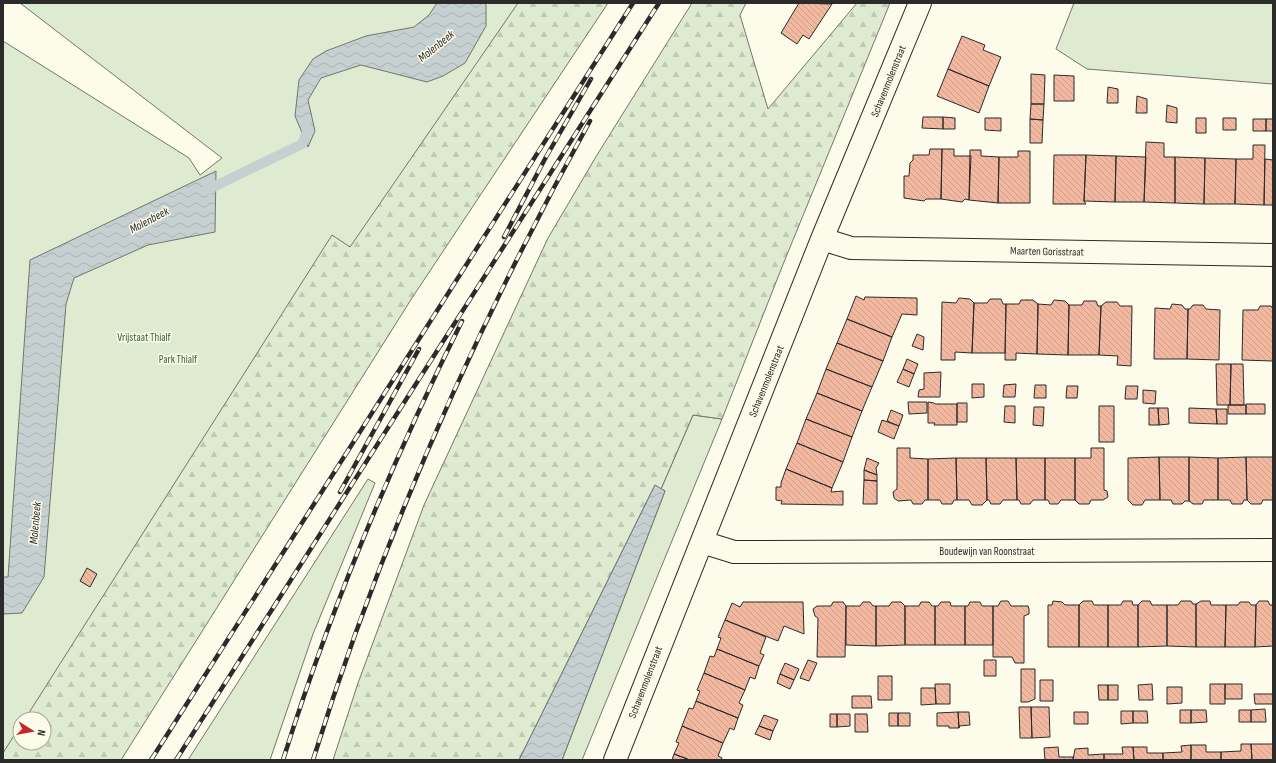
<svg xmlns="http://www.w3.org/2000/svg" width="1276" height="763" viewBox="0 0 1276 763" font-family="'Sofia Sans Condensed',sans-serif">
  <style>
    .green { fill: #deebd1; stroke: #74746e; fill-rule: evenodd }
    .forest { fill: url(#forest-firs); stroke: #74746e }
    .water { fill: url(#water-waves); stroke: #74746e }
    .lines { fill: none; stroke-linecap: round; stroke-linejoin: round }
    .stream { stroke: #c7d0d0; stroke-width: 10 }
    .building { fill: url(#building-back-hatch); stroke: #2b2b2b }
    .minor-casing { stroke: #2b2b2b; stroke-width: 24 }
    .minor { stroke: #fdfbea; stroke-width: 22 }
    .rail-casing { stroke: #2b2b2b; stroke-width: 4.5 }
    .rail { stroke: #fdfbea; stroke-width: 3; stroke-dasharray: 9; stroke-linecap: butt }
    .labels { text-anchor: middle; stroke-width: 3; stroke-linejoin: round; paint-order: stroke }
    .street-label { font-size: 11px; fill: #2b2b2b; stroke: #fdfbea }
    .park-label { font-size: 11px; fill: #34623c; stroke: #fdfbea }
    .water-label { font-size: 12px; font-style: italic; fill: #2b2b2b; stroke: #fdfbea }
  </style>
  <defs>
    <pattern id="forest-firs" width="22" height="20" patternUnits="userSpaceOnUse"><rect width="22" height="20" fill="#deebd1"/><path d="M5 1l3.5 6h-7zM16 11l3.5 6h-7z" fill="#bfcab4"/></pattern>
    <pattern id="water-waves" width="16" height="10" patternUnits="userSpaceOnUse"><rect width="16" height="10" fill="#c7d0d0"/><path d="M0 5q4-4 8 0t8 0" fill="none" stroke="#abb3b3"/></pattern>
    <pattern id="building-back-hatch" width="6" height="6" patternUnits="userSpaceOnUse"><rect width="6" height="6" fill="#f2b8a0"/><path d="M-1 5l2 2M0 0l6 6M5-1l2 2" fill="none" stroke="#d09e8a"/></pattern>
  </defs>
  <rect width="100%" height="100%" fill="#fdfbea"/>
  <path class="green" d="M 20,3 L 606,3 L 97,760 L 3,760 L 3,41 L 189,158 L 200,175 L 222,158 ZM 20,719 L 44,719 L 44,743 L 20,743 Z
    M 1074,3 L 1273,3 L 1273,84 L 1087,69 L 1056,49 Z
    M 693,415 L 722,419 L 582,760 L 562,760 L 665,491 L 661,489 Z
    M 368,479 L 375,483 L 313,634 L 270,760 L 188,760 Z"/>
  <path class="forest" d="M 518,3 L 608,3 L 412,298 L 121,760 L 3,760 L 3,753 L 20,726 L 20,743 L 44,743 L 44,719 L 25,719 L 332,235 L 350,247 Z
    M 692,3 L 746,3 L 740,15 L 768,109 L 857,3 L 890,3 L 784,262 L 722,419 L 693,415 L 661,489 L 655,485 L 519,760 L 333,760 L 358,683 L 424,505 L 548,238 L 597,155 Z"/>
  <path class="water" d="M 437,3 L 484,3 L 486,5 L 486,26 L 465,63 L 443,76 L 427,82 L 361,65 L 321,78 L 308,100 L 315,131 L 308,147 L 295,116 L 299,80 L 313,59 L 326,51 L 366,36 L 414,27 L 429,15 Z
    M 216,171 L 215,232 L 148,245 L 74,278 L 66,304 L 44,577 L 22,613 L 3,614 L 3,577 L 8,577 L 30,260 Z
    M 655,485 L 665,491 L 562,760 L 519,760 Z"/>
  <g class="lines">
    <path class="stream" d="M 205,191 L 302,144 L 307,132 L 306,126"/>
  </g>
  <path class="building" d="M 799,3 L 832,4 L 809,39 L 803,35 L 797,44 L 781,33 Z
    M 962,36 L 985,45 L 983,50 L 1001,57 L 989,86 L 948,69 Z
    M 948,69 L 989,86 L 979,113 L 937,96 Z
    M 1031,74 L 1045,75 L 1044,104 L 1031,104 Z
    M 1054,75 L 1074,76 L 1074,101 L 1054,101 Z
    M 1108,87 L 1118,89 L 1118,103 L 1107,103 Z
    M 1137,96 L 1147,99 L 1147,113 L 1136,113 Z
    M 1031,104 L 1044,104 L 1043,120 L 1030,119 Z
    M 1167,105 L 1177,108 L 1177,123 L 1166,122 Z
    M 923,117 L 943,117 L 943,129 L 922,128 Z
    M 943,117 L 955,118 L 955,129 L 943,129 Z
    M 985,118 L 1001,118 L 1001,131 L 985,130 Z
    M 1196,118 L 1206,118 L 1206,133 L 1196,133 Z
    M 1223,118 L 1236,118 L 1236,130 L 1223,130 Z
    M 1030,119 L 1043,120 L 1042,143 L 1030,143 Z
    M 1253,119 L 1266,119 L 1266,131 L 1253,131 Z
    M 1266,119 L 1273,119 L 1273,131 L 1266,131 Z
    M 1146,142 L 1164,143 L 1164,157 L 1175,157 L 1175,203 L 1144,202 Z
    M 1253,145 L 1265,145 L 1264,205 L 1235,204 L 1236,159 L 1253,159 Z
    M 930,149 L 942,149 L 941,199 L 926,199 L 924,201 L 904,198 L 904,176 L 909,176 L 910,163 L 913,160 L 913,155 L 929,155 Z
    M 942,149 L 954,149 L 954,156 L 971,156 L 969,200 L 965,199 L 962,202 L 941,199 Z
    M 970,150 L 981,150 L 981,156 L 999,157 L 998,203 L 969,200 Z
    M 1018,151 L 1030,151 L 1030,203 L 998,203 L 999,157 L 1018,157 Z
    M 1054,155 L 1086,155 L 1084,201 L 1086,204 L 1053,204 Z
    M 1086,155 L 1116,156 L 1115,202 L 1084,201 Z
    M 1116,156 L 1146,157 L 1144,202 L 1115,202 Z
    M 1175,157 L 1205,158 L 1204,204 L 1175,203 Z
    M 1205,158 L 1236,159 L 1235,204 L 1204,204 Z
    M 1265,159 L 1273,160 L 1273,205 L 1264,205 Z
    M 856,296 L 864,300 L 865,297 L 917,298 L 917,315 L 902,314 L 892,337 L 847,319 Z
    M 959,298 L 970,299 L 974,303 L 972,353 L 955,352 L 955,360 L 941,360 L 942,302 L 956,303 Z
    M 990,299 L 1001,299 L 1003,304 L 1006,304 L 1005,353 L 972,353 L 974,303 L 987,303 Z
    M 1021,300 L 1033,300 L 1038,304 L 1037,354 L 1016,353 L 1016,360 L 1005,360 L 1006,304 L 1019,304 Z
    M 1054,300 L 1065,301 L 1069,305 L 1068,355 L 1037,354 L 1038,304 L 1051,305 Z
    M 1084,301 L 1096,301 L 1098,306 L 1101,306 L 1099,355 L 1068,355 L 1069,305 L 1082,305 Z
    M 1106,302 L 1117,302 L 1120,306 L 1132,306 L 1131,366 L 1117,365 L 1118,356 L 1099,355 L 1101,306 Z
    M 1172,304 L 1182,305 L 1185,309 L 1188,309 L 1187,359 L 1154,359 L 1155,308 L 1170,309 Z
    M 1193,305 L 1203,305 L 1206,309 L 1220,310 L 1219,360 L 1187,359 L 1188,309 L 1190,309 Z
    M 1260,306 L 1271,306 L 1273,309 L 1273,361 L 1242,360 L 1243,310 L 1258,310 Z
    M 847,319 L 892,337 L 883,361 L 837,343 Z
    M 917,334 L 924,337 L 923,350 L 912,346 Z
    M 837,343 L 883,361 L 872,387 L 826,369 Z
    M 907,359 L 918,364 L 914,374 L 903,369 Z
    M 1216,364 L 1231,364 L 1230,405 L 1217,405 Z
    M 1231,364 L 1243,364 L 1244,405 L 1230,405 Z
    M 826,369 L 872,387 L 862,411 L 817,393 Z
    M 903,369 L 914,374 L 909,387 L 897,382 Z
    M 941,372 L 940,397 L 918,397 L 919,390 L 924,389 L 924,373 Z
    M 972,384 L 984,384 L 984,397 L 972,398 Z
    M 1016,384 L 1015,397 L 1003,397 L 1004,385 Z
    M 1035,385 L 1046,385 L 1046,398 L 1034,398 Z
    M 1067,386 L 1078,386 L 1077,398 L 1066,398 Z
    M 1126,386 L 1138,386 L 1137,399 L 1125,399 Z
    M 1143,390 L 1156,391 L 1155,404 L 1143,403 Z
    M 817,393 L 862,411 L 852,437 L 806,419 Z
    M 908,402 L 927,402 L 927,413 L 909,414 Z
    M 928,402 L 934,403 L 935,404 L 957,404 L 957,425 L 934,425 L 935,423 L 928,423 Z
    M 957,403 L 967,403 L 967,422 L 957,422 Z
    M 1246,404 L 1265,404 L 1265,414 L 1246,414 Z
    M 1228,405 L 1246,405 L 1246,414 L 1228,414 Z
    M 1005,406 L 1015,406 L 1015,423 L 1004,422 Z
    M 1099,406 L 1114,406 L 1114,442 L 1099,442 Z
    M 1034,407 L 1044,407 L 1043,426 L 1033,425 Z
    M 1149,408 L 1158,408 L 1159,425 L 1149,425 Z
    M 1158,408 L 1168,408 L 1169,424 L 1159,425 Z
    M 1189,408 L 1216,409 L 1217,424 L 1189,423 Z
    M 1216,409 L 1227,409 L 1227,424 L 1217,424 Z
    M 891,410 L 903,415 L 899,426 L 887,421 Z
    M 806,419 L 852,437 L 843,462 L 797,443 Z
    M 882,420 L 899,426 L 894,439 L 878,432 Z
    M 797,443 L 843,462 L 832,488 L 786,469 Z
    M 897,448 L 910,448 L 910,458 L 928,459 L 928,500 L 925,500 L 922,504 L 913,504 L 911,500 L 898,501 L 894,498 L 893,492 L 897,489 Z
    M 1091,448 L 1104,448 L 1104,490 L 1107,491 L 1108,497 L 1103,500 L 1091,500 L 1089,504 L 1079,504 L 1075,500 L 1075,458 L 1091,458 Z
    M 1159,457 L 1160,500 L 1145,500 L 1142,505 L 1133,505 L 1128,500 L 1128,458 Z
    M 1159,457 L 1189,457 L 1189,501 L 1185,501 L 1182,504 L 1173,504 L 1171,500 L 1160,500 Z
    M 1189,457 L 1218,458 L 1218,500 L 1204,500 L 1202,504 L 1193,504 L 1189,501 Z
    M 1246,457 L 1273,457 L 1273,500 L 1263,500 L 1261,504 L 1251,504 L 1247,500 Z
    M 1246,457 L 1247,500 L 1244,500 L 1242,504 L 1232,504 L 1230,500 L 1218,500 L 1218,458 Z
    M 867,458 L 879,463 L 876,468 L 877,475 L 864,470 Z
    M 956,458 L 957,500 L 954,500 L 952,504 L 942,504 L 940,500 L 928,500 L 928,459 Z
    M 956,458 L 986,458 L 987,500 L 982,505 L 972,505 L 969,500 L 957,500 Z
    M 986,458 L 1016,458 L 1017,500 L 1003,500 L 1000,504 L 991,504 L 989,500 L 987,500 Z
    M 1016,458 L 1045,458 L 1045,500 L 1033,500 L 1030,504 L 1021,504 L 1019,500 L 1017,500 Z
    M 1045,458 L 1075,458 L 1075,500 L 1061,500 L 1058,504 L 1050,504 L 1048,500 L 1045,500 Z
    M 786,469 L 832,488 L 831,492 L 843,491 L 843,505 L 781,504 L 782,501 L 776,500 L 776,487 L 781,487 L 781,483 Z
    M 864,470 L 877,475 L 877,481 L 864,480 Z
    M 864,480 L 877,481 L 877,504 L 863,504 Z
    M 87,568 L 97,574 L 90,587 L 80,581 Z
    M 1001,601 L 1008,601 L 1011,606 L 1028,606 L 1029,609 L 1029,614 L 1024,616 L 1024,663 L 1015,663 L 1012,657 L 993,657 L 993,606 L 998,606 Z
    M 1053,601 L 1062,602 L 1065,605 L 1079,605 L 1079,647 L 1048,647 L 1048,605 L 1052,605 Z
    M 1083,601 L 1092,601 L 1094,605 L 1108,605 L 1108,647 L 1079,647 L 1079,605 Z
    M 1123,601 L 1132,601 L 1133,605 L 1138,605 L 1138,647 L 1108,647 L 1108,605 L 1121,605 Z
    M 1142,601 L 1150,601 L 1152,605 L 1167,605 L 1167,646 L 1138,647 L 1138,605 Z
    M 1181,601 L 1191,601 L 1193,604 L 1196,604 L 1196,647 L 1167,646 L 1167,605 L 1178,605 Z
    M 1201,601 L 1210,601 L 1211,605 L 1226,605 L 1225,647 L 1196,647 L 1196,604 Z
    M 1259,601 L 1268,601 L 1270,605 L 1273,605 L 1273,646 L 1255,647 L 1256,605 Z
    M 743,602 L 803,602 L 804,634 L 784,626 L 778,641 L 725,620 L 732,603 L 740,607 Z
    M 833,602 L 843,602 L 846,606 L 845,657 L 817,657 L 818,618 L 815,616 L 813,609 L 817,606 L 831,606 Z
    M 863,602 L 870,602 L 873,606 L 876,606 L 876,646 L 846,645 L 846,606 L 860,606 Z
    M 892,602 L 901,602 L 905,606 L 905,645 L 876,646 L 876,606 L 889,606 Z
    M 921,602 L 929,602 L 932,606 L 935,606 L 935,645 L 905,645 L 905,606 L 919,606 Z
    M 941,602 L 950,602 L 951,606 L 965,606 L 965,645 L 935,645 L 935,606 L 938,606 Z
    M 970,602 L 980,602 L 982,606 L 993,606 L 993,645 L 965,645 L 965,606 L 968,606 Z
    M 1240,602 L 1249,602 L 1251,605 L 1256,605 L 1255,647 L 1225,647 L 1226,605 L 1238,605 Z
    M 725,620 L 766,637 L 760,653 L 764,655 L 759,666 L 717,649 L 721,638 L 718,637 Z
    M 717,649 L 759,666 L 755,679 L 750,677 L 745,690 L 704,673 L 710,656 L 714,657 Z
    M 808,660 L 817,663 L 809,681 L 800,678 Z
    M 984,660 L 996,660 L 996,676 L 984,676 Z
    M 785,663 L 799,669 L 794,680 L 780,674 Z
    M 1021,669 L 1035,669 L 1035,699 L 1028,702 L 1021,702 Z
    M 704,673 L 745,690 L 739,703 L 743,705 L 738,718 L 696,701 L 700,691 L 697,690 Z
    M 780,674 L 794,680 L 790,689 L 777,683 Z
    M 878,676 L 892,676 L 892,700 L 878,700 Z
    M 1040,680 L 1053,680 L 1053,701 L 1040,701 Z
    M 935,684 L 950,684 L 950,704 L 936,704 Z
    M 1152,684 L 1153,700 L 1139,700 L 1138,685 Z
    M 1210,684 L 1225,684 L 1225,704 L 1210,704 Z
    M 1225,684 L 1242,684 L 1242,699 L 1225,699 Z
    M 1098,685 L 1108,685 L 1108,700 L 1099,700 Z
    M 1108,685 L 1118,685 L 1118,700 L 1108,700 Z
    M 1167,687 L 1182,687 L 1182,703 L 1167,704 Z
    M 921,688 L 935,688 L 936,704 L 921,705 Z
    M 1254,694 L 1273,694 L 1273,704 L 1255,704 Z
    M 852,696 L 871,696 L 872,708 L 852,708 Z
    M 696,701 L 738,718 L 734,730 L 730,728 L 723,743 L 682,726 L 689,708 L 693,709 Z
    M 1019,707 L 1031,707 L 1032,738 L 1020,738 Z
    M 1031,707 L 1049,707 L 1050,737 L 1032,738 Z
    M 1265,709 L 1266,722 L 1251,722 L 1251,710 Z
    M 1180,710 L 1191,710 L 1191,723 L 1180,723 Z
    M 1191,710 L 1206,710 L 1207,722 L 1191,723 Z
    M 1239,710 L 1251,710 L 1251,722 L 1239,722 Z
    M 1121,711 L 1133,711 L 1133,723 L 1121,724 Z
    M 1133,711 L 1147,711 L 1148,723 L 1133,723 Z
    M 958,712 L 959,728 L 949,728 L 949,726 L 937,726 L 937,713 Z
    M 958,712 L 969,712 L 970,725 L 959,726 L 959,728 Z
    M 1074,712 L 1088,712 L 1088,724 L 1074,724 Z
    M 889,713 L 898,713 L 898,726 L 889,726 Z
    M 898,713 L 910,713 L 910,726 L 898,726 Z
    M 830,714 L 837,714 L 837,727 L 830,727 Z
    M 837,714 L 850,714 L 850,726 L 837,727 Z
    M 855,714 L 867,714 L 868,732 L 855,732 Z
    M 764,715 L 778,720 L 773,731 L 759,726 Z
    M 682,726 L 723,743 L 718,756 L 722,758 L 721,760 L 690,760 L 674,754 L 679,743 L 676,742 Z
    M 759,726 L 773,731 L 770,740 L 755,734 Z
    M 1241,744 L 1251,744 L 1252,760 L 1221,760 L 1221,752 L 1241,751 Z
    M 1251,744 L 1273,744 L 1273,760 L 1252,760 Z
    M 1191,745 L 1191,760 L 1163,760 L 1163,753 L 1182,752 L 1181,746 Z
    M 1191,745 L 1206,745 L 1206,752 L 1221,752 L 1221,760 L 1191,760 Z
    M 1058,747 L 1059,757 L 1073,757 L 1073,760 L 1045,760 L 1044,748 Z
    M 1122,747 L 1133,747 L 1134,760 L 1104,760 L 1104,754 L 1123,754 Z
    M 1133,747 L 1147,747 L 1147,753 L 1163,753 L 1163,760 L 1134,760 Z
    M 1088,748 L 1088,755 L 1104,754 L 1104,760 L 1073,760 L 1075,749 Z
    M 674,754 L 690,760 L 672,760 Z"/>
  <g class="lines">
    <g class="minor-casing">
      <path id="minor" d="M 822,239 L 851,248 L 1273,255
        M 702,542 L 734,552 L 1273,550
        M 615,760 L 822,239 L 920,3"/>
    </g>
    <use href="#minor" class="minor"/>
    <g class="rail-casing">
      <path id="rail" d="M 504,237 L 546,157 L 591,79
        M 340,492 L 419,349
        M 151,760 L 633,3
        M 176,760 L 659,3
        M 283,760 C 331,607 391,464 462,321
        M 313,760 C 383,535 476,327 590,121"/>
    </g>
    <use href="#rail" class="rail"/>
  </g>
  <g class="labels">
    <g class="street-label">
      <text transform="translate(888 81) rotate(-68)" y="4">Schavenmolenstraat</text>
      <text transform="translate(1047 251) rotate(1)" y="4">Maarten Gorisstraat</text>
      <text transform="translate(766 381) rotate(-68)" y="4">Schavenmolenstraat</text>
      <text x="987" y="555">Boudewijn van Roonstraat</text>
      <text transform="translate(645 682) rotate(-69)" y="4">Schavenmolenstraat</text>
    </g>
    <g class="park-label">
      <text x="144" y="341">Vrijstaat Thialf</text>
      <text x="178" y="363">Park Thialf</text>
    </g>
    <g class="water-label">
      <text transform="translate(436 46) rotate(-39)" y="4">Molenbeek</text>
      <text transform="translate(149 220) rotate(-28)" y="4">Molenbeek</text>
      <text transform="translate(35 523) rotate(-85)" y="4">Molenbeek</text>
    </g>
  </g>
  <rect width="1276" height="763" fill="none" stroke="#2b2b2b" stroke-width="8"/>
  <g transform="translate(32 731) rotate(101)"><circle r="19" fill="#fdfbea" stroke="#a9a89e"/>
  <path d="M0-3L7 15L0 10L-7 15Z" fill="#c62828"/>
  <text y="-6" font-size="11" font-weight="bold" text-anchor="middle" fill="#2b2b2b">N</text>
  </g>
</svg>
